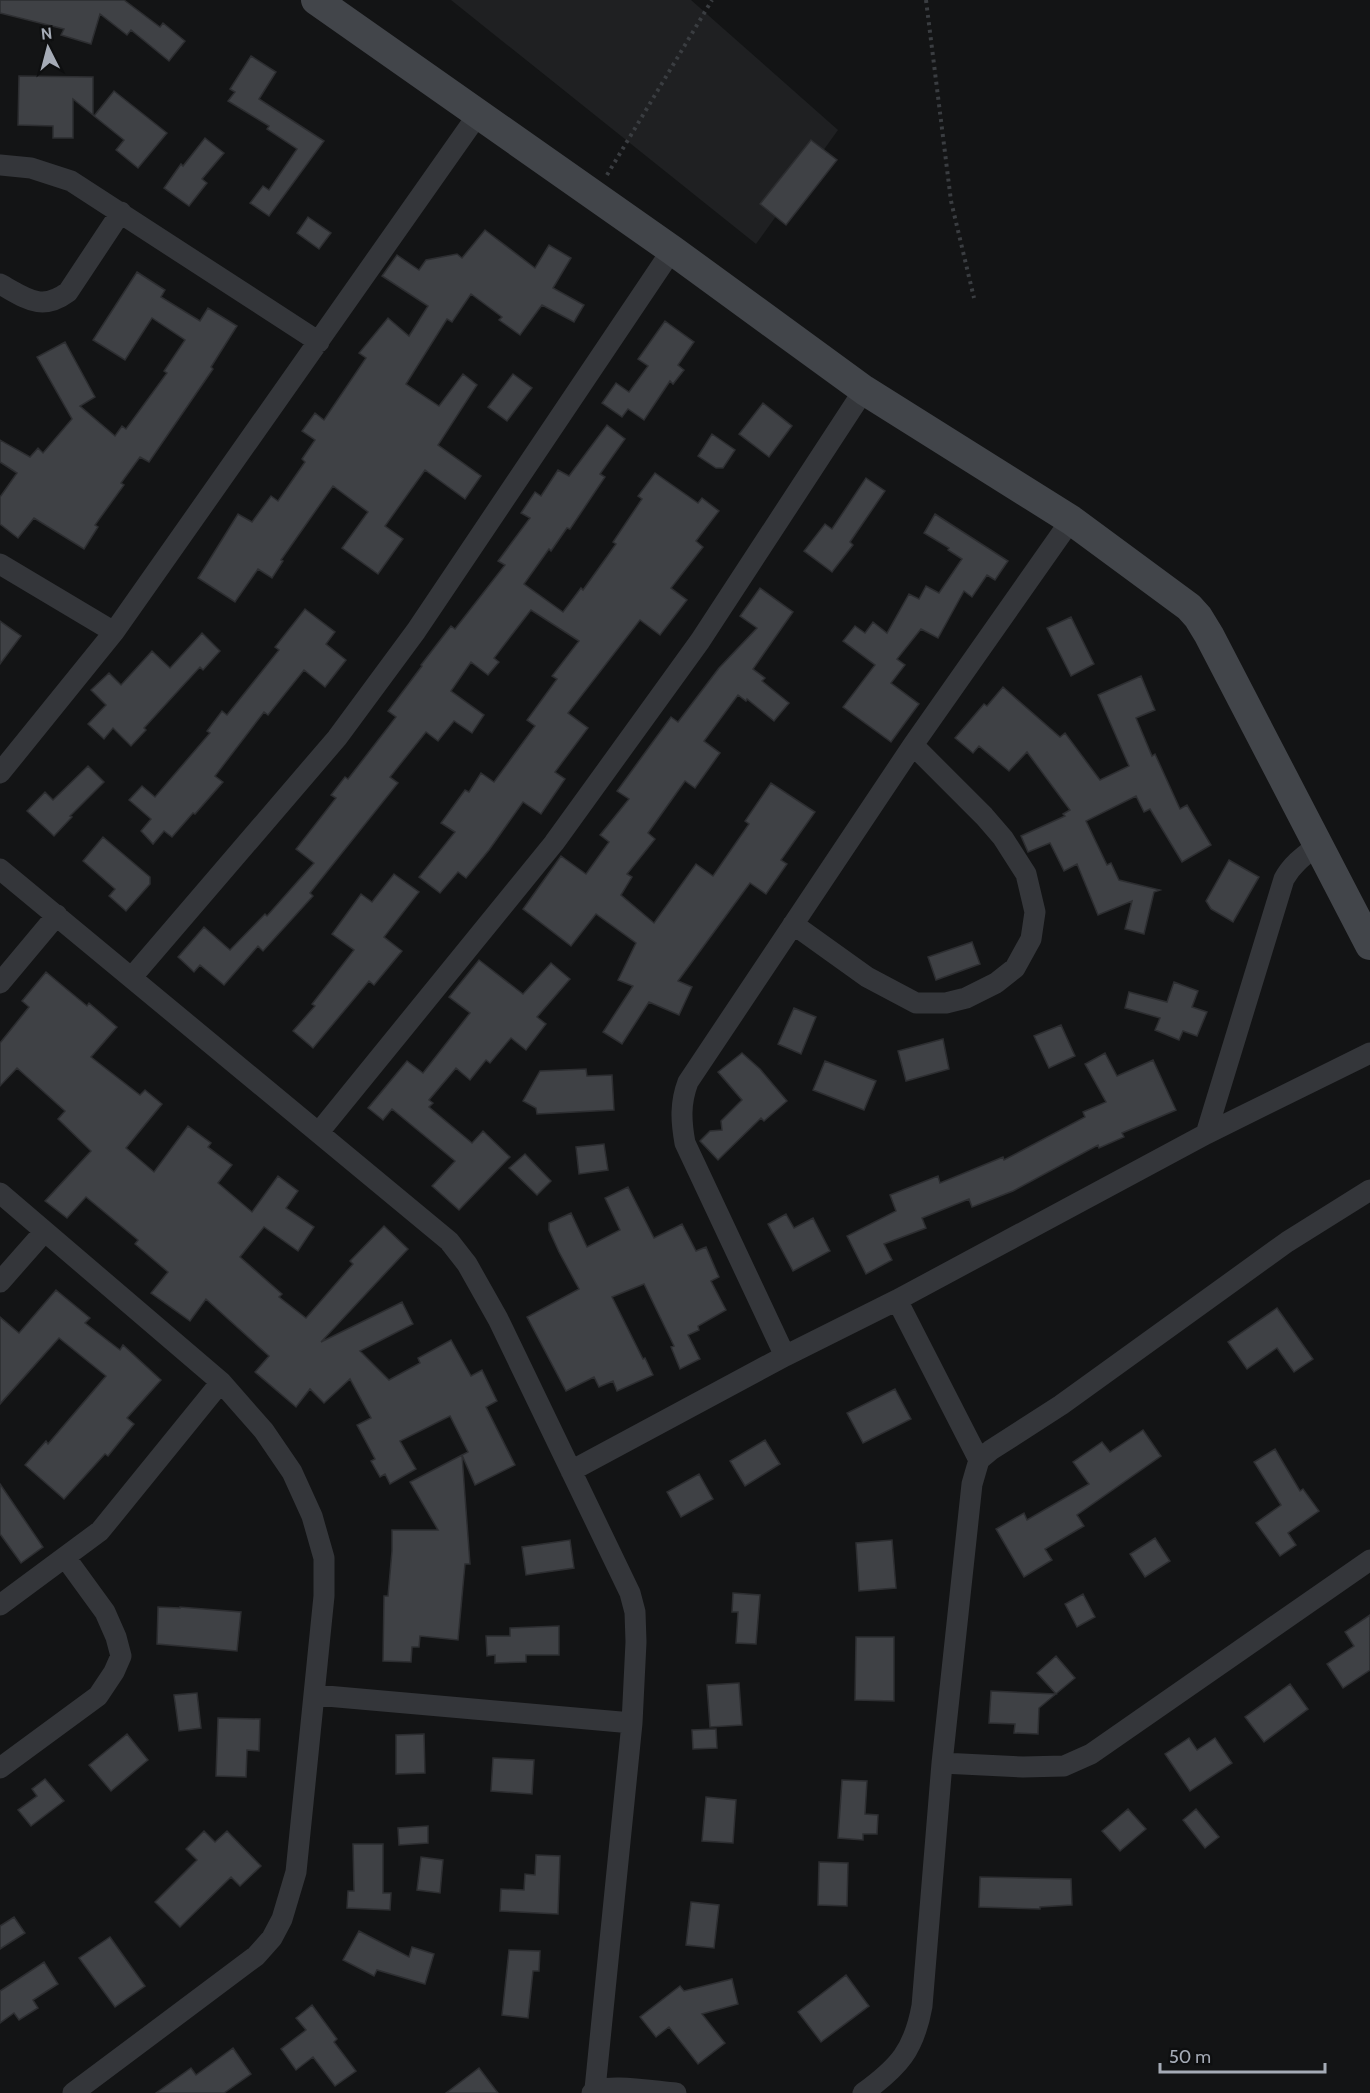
<svg xmlns="http://www.w3.org/2000/svg" width="1370" height="2093" viewBox="0 0 1370 2093" font-family="Cabin,sans-serif">
  <style>
    .built { fill: #1f2022 }
    .building { fill: #3f4145; stroke: #2d2e31; stroke-width: 1.5 }
    .lines { fill: none; stroke-linecap: round; stroke-linejoin: round }
    .path { stroke: #3a3d41; stroke-width: 4; stroke-dasharray: 3 4.5; stroke-linecap: butt }
    .street { stroke: #34363a; stroke-width: 21 }
    .secondary { stroke: #42454a; stroke-width: 30 }
  </style>
  <rect width="100%" height="100%" fill="#131415"/>
  <path class="built" d="M 451,0 L 691,0 L 838,130 L 756,244 Z"/>
  <path class="building" d="M 0,0 L 124,0 L 160,27 L 163,23 L 185,41 L 169,61 L 131,30 L 127,35 L 100,14 L 91,44 L 61,35 L 64,29 L 0,13 Z
    M 251,56 L 276,72 L 259,99 L 324,141 L 269,216 L 250,203 L 263,186 L 269,190 L 297,149 L 267,129 L 269,126 L 228,101 L 235,92 L 230,89 Z
    M 19,76 L 93,77 L 93,115 L 73,99 L 73,138 L 53,138 L 53,126 L 18,125 Z
    M 114,91 L 167,133 L 138,168 L 116,150 L 124,140 L 94,116 Z
    M 205,138 L 224,153 L 202,179 L 207,183 L 189,206 L 164,188 L 181,164 L 183,166 Z
    M 811,140 L 837,160 L 786,225 L 760,204 Z
    M 308,217 L 331,233 L 319,249 L 297,233 Z
    M 485,230 L 535,268 L 549,245 L 571,258 L 553,288 L 584,305 L 574,322 L 542,305 L 520,335 L 499,320 L 502,317 L 471,294 L 452,322 L 447,319 L 406,384 L 439,406 L 463,374 L 477,385 L 438,445 L 481,476 L 465,499 L 425,470 L 385,526 L 403,539 L 378,574 L 342,548 L 368,512 L 333,486 L 281,560 L 283,561 L 272,578 L 258,569 L 235,602 L 198,578 L 238,514 L 252,522 L 271,496 L 278,501 L 305,462 L 302,459 L 315,440 L 302,431 L 315,413 L 324,420 L 366,358 L 359,353 L 388,318 L 409,336 L 428,306 L 382,276 L 397,255 L 419,270 L 426,260 L 457,254 L 462,258 Z
    M 137,272 L 165,290 L 161,297 L 200,321 L 208,308 L 237,326 L 211,367 L 213,369 L 149,462 L 140,457 L 121,483 L 124,485 L 95,525 L 98,527 L 84,549 L 34,518 L 18,538 L 0,524 L 0,497 L 17,473 L 0,462 L 0,440 L 30,457 L 38,448 L 43,453 L 72,419 L 37,357 L 65,342 L 95,397 L 80,406 L 115,436 L 122,426 L 126,429 L 167,373 L 164,371 L 185,340 L 152,318 L 125,360 L 93,340 Z
    M 665,321 L 694,342 L 678,365 L 684,370 L 673,384 L 670,381 L 644,420 L 628,409 L 622,417 L 602,403 L 616,383 L 629,392 L 648,366 L 638,359 Z
    M 513,374 L 532,388 L 507,421 L 488,407 Z
    M 763,403 L 792,426 L 769,457 L 739,434 Z
    M 607,425 L 625,439 L 600,474 L 605,477 L 570,529 L 567,528 L 551,551 L 549,549 L 524,584 L 563,612 L 581,588 L 583,590 L 616,544 L 613,542 L 642,499 L 638,496 L 655,473 L 698,503 L 702,498 L 719,511 L 696,541 L 703,547 L 671,588 L 687,600 L 660,635 L 640,620 L 568,713 L 588,728 L 555,772 L 565,779 L 541,814 L 523,802 L 489,850 L 466,878 L 458,872 L 440,893 L 419,877 L 455,832 L 441,823 L 465,790 L 469,792 L 481,773 L 494,782 L 535,726 L 527,720 L 557,679 L 552,676 L 579,641 L 531,610 L 494,658 L 499,662 L 488,675 L 471,662 L 451,691 L 484,715 L 472,733 L 454,721 L 438,741 L 426,732 L 390,777 L 398,783 L 310,893 L 313,896 L 263,951 L 258,946 L 224,985 L 200,965 L 194,972 L 178,957 L 204,927 L 230,950 L 265,914 L 267,916 L 314,863 L 296,849 L 336,798 L 331,795 L 345,777 L 348,779 L 396,717 L 388,711 L 422,666 L 421,665 L 451,626 L 455,629 L 505,565 L 498,561 L 530,518 L 521,513 L 535,492 L 541,496 L 558,470 L 569,476 Z
    M 712,434 L 735,450 L 723,468 L 716,468 L 698,456 Z
    M 866,478 L 885,491 L 850,542 L 853,545 L 832,572 L 804,551 L 825,524 L 832,529 Z
    M 935,514 L 1008,561 L 995,580 L 987,575 L 972,597 L 964,591 L 938,638 L 921,629 L 897,659 L 905,665 L 891,683 L 919,704 L 891,742 L 843,707 L 875,665 L 843,641 L 855,626 L 865,633 L 873,622 L 887,633 L 909,594 L 919,599 L 926,586 L 939,593 L 962,559 L 948,550 L 949,548 L 924,533 Z
    M 760,588 L 793,612 L 753,669 L 765,678 L 762,681 L 789,703 L 774,721 L 747,699 L 746,701 L 738,695 L 704,741 L 720,753 L 695,788 L 685,781 L 648,833 L 655,839 L 627,874 L 632,877 L 621,895 L 654,923 L 696,864 L 713,876 L 749,824 L 745,821 L 771,783 L 815,812 L 781,860 L 787,864 L 766,894 L 750,883 L 678,981 L 692,987 L 679,1015 L 649,1002 L 622,1044 L 603,1032 L 633,986 L 618,980 L 636,943 L 596,914 L 571,946 L 523,909 L 561,856 L 586,874 L 609,842 L 600,835 L 629,799 L 617,791 L 671,717 L 678,722 L 719,668 L 757,628 L 740,616 Z
    M 305,609 L 335,632 L 326,644 L 346,660 L 325,687 L 304,670 L 268,715 L 264,712 L 215,776 L 223,782 L 195,814 L 193,813 L 172,837 L 164,831 L 153,844 L 141,831 L 151,819 L 129,800 L 142,786 L 155,797 L 210,733 L 207,731 L 222,711 L 227,715 L 279,650 L 275,647 Z
    M 1071,617 L 1094,664 L 1071,676 L 1047,628 Z
    M 0,621 L 21,636 L 0,664 Z
    M 202,633 L 220,651 L 203,670 L 200,667 L 144,728 L 146,730 L 131,746 L 113,728 L 104,739 L 88,724 L 106,705 L 91,690 L 109,673 L 121,685 L 152,651 L 170,668 Z
    M 1141,676 L 1155,710 L 1136,718 L 1152,756 L 1155,754 L 1180,809 L 1187,805 L 1211,845 L 1182,862 L 1150,809 L 1144,812 L 1136,796 L 1086,821 L 1107,865 L 1111,863 L 1119,880 L 1160,890 L 1154,892 L 1144,934 L 1125,929 L 1132,901 L 1098,915 L 1077,864 L 1064,871 L 1050,843 L 1028,852 L 1021,836 L 1065,816 L 1063,814 L 1070,810 L 1027,752 L 1009,771 L 979,746 L 973,753 L 955,738 L 984,704 L 987,706 L 1003,687 L 1060,737 L 1065,733 L 1100,780 L 1129,766 L 1098,695 Z
    M 88,766 L 104,782 L 70,816 L 72,817 L 54,836 L 27,811 L 45,792 L 53,800 Z
    M 103,837 L 150,877 L 150,884 L 126,911 L 109,896 L 115,889 L 83,861 Z
    M 1229,860 L 1259,877 L 1233,922 L 1211,909 L 1206,901 Z
    M 394,874 L 419,892 L 384,937 L 402,951 L 374,985 L 369,981 L 313,1048 L 293,1031 L 315,1006 L 312,1004 L 354,950 L 332,934 L 361,894 L 372,902 Z
    M 972,942 L 980,964 L 936,980 L 928,957 Z
    M 479,960 L 523,994 L 551,963 L 570,979 L 537,1017 L 546,1024 L 526,1050 L 511,1038 L 490,1063 L 486,1060 L 470,1080 L 456,1068 L 429,1100 L 433,1103 L 429,1107 L 472,1143 L 483,1131 L 510,1157 L 459,1210 L 432,1186 L 455,1161 L 392,1109 L 383,1120 L 368,1108 L 407,1061 L 423,1073 L 470,1013 L 449,997 Z
    M 46,972 L 87,1006 L 89,1003 L 117,1027 L 91,1057 L 140,1095 L 145,1090 L 162,1104 L 126,1148 L 154,1172 L 188,1126 L 211,1143 L 208,1147 L 232,1165 L 218,1183 L 252,1212 L 278,1176 L 298,1191 L 286,1208 L 314,1227 L 298,1251 L 264,1227 L 240,1257 L 282,1294 L 279,1297 L 306,1318 L 353,1264 L 350,1261 L 384,1226 L 408,1249 L 321,1342 L 402,1302 L 413,1324 L 360,1351 L 389,1380 L 420,1363 L 418,1358 L 451,1340 L 471,1376 L 482,1370 L 497,1401 L 486,1407 L 515,1465 L 475,1485 L 462,1455 L 468,1452 L 450,1416 L 400,1441 L 416,1469 L 390,1484 L 385,1474 L 380,1477 L 371,1461 L 375,1459 L 357,1425 L 371,1418 L 350,1379 L 324,1403 L 310,1389 L 296,1407 L 255,1372 L 269,1356 L 206,1299 L 190,1321 L 151,1293 L 168,1272 L 135,1244 L 138,1240 L 86,1197 L 67,1218 L 45,1201 L 91,1151 L 58,1119 L 65,1111 L 17,1068 L 0,1086 L 0,1043 L 29,1007 L 22,1001 Z
    M 1174,982 L 1198,991 L 1192,1007 L 1207,1012 L 1197,1036 L 1183,1031 L 1179,1040 L 1155,1030 L 1160,1018 L 1125,1008 L 1129,992 L 1167,1002 Z
    M 794,1008 L 816,1017 L 801,1054 L 778,1044 Z
    M 1061,1025 L 1075,1056 L 1049,1068 L 1034,1036 Z
    M 943,1039 L 949,1069 L 906,1081 L 898,1051 Z
    M 742,1053 L 760,1069 L 787,1101 L 764,1121 L 761,1118 L 718,1160 L 700,1141 L 710,1131 L 722,1130 L 721,1121 L 742,1100 L 718,1072 Z
    M 1105,1053 L 1117,1076 L 1153,1060 L 1176,1110 L 1122,1133 L 1124,1137 L 1099,1148 L 1098,1145 L 1013,1191 L 972,1207 L 969,1199 L 922,1218 L 926,1228 L 884,1244 L 892,1260 L 866,1274 L 847,1236 L 896,1211 L 890,1195 L 938,1176 L 940,1183 L 1003,1157 L 1004,1160 L 1085,1117 L 1083,1112 L 1106,1102 L 1085,1064 Z
    M 825,1061 L 876,1081 L 864,1110 L 813,1090 Z
    M 586,1069 L 587,1076 L 612,1075 L 614,1110 L 537,1114 L 536,1108 L 523,1101 L 540,1071 Z
    M 604,1144 L 608,1170 L 579,1174 L 576,1147 Z
    M 525,1154 L 551,1181 L 537,1195 L 509,1168 Z
    M 628,1187 L 654,1238 L 682,1224 L 696,1251 L 706,1247 L 719,1277 L 711,1281 L 726,1310 L 698,1326 L 699,1330 L 688,1335 L 700,1359 L 680,1369 L 671,1347 L 674,1346 L 644,1284 L 612,1297 L 643,1359 L 645,1358 L 653,1375 L 617,1391 L 613,1381 L 599,1387 L 594,1377 L 566,1391 L 527,1317 L 579,1289 L 559,1252 L 549,1230 L 549,1223 L 571,1213 L 587,1247 L 620,1230 L 605,1198 Z
    M 786,1214 L 794,1228 L 813,1218 L 830,1251 L 793,1271 L 768,1224 Z
    M 56,1290 L 90,1318 L 85,1323 L 120,1350 L 123,1345 L 161,1380 L 127,1418 L 134,1424 L 108,1456 L 105,1454 L 64,1499 L 25,1465 L 46,1441 L 48,1444 L 106,1376 L 59,1338 L 0,1404 L 0,1317 L 19,1333 Z
    M 1277,1308 L 1313,1359 L 1294,1372 L 1277,1348 L 1247,1369 L 1228,1342 Z
    M 895,1389 L 911,1419 L 863,1443 L 847,1413 Z
    M 1143,1430 L 1161,1456 L 1077,1515 L 1084,1526 L 1045,1549 L 1052,1560 L 1024,1577 L 996,1529 L 1024,1513 L 1027,1520 L 1089,1484 L 1073,1462 L 1102,1442 L 1110,1452 Z
    M 765,1440 L 780,1464 L 745,1486 L 730,1461 Z
    M 1275,1449 L 1300,1491 L 1303,1489 L 1319,1511 L 1288,1533 L 1296,1545 L 1280,1556 L 1256,1523 L 1281,1505 L 1254,1462 Z
    M 462,1455 L 470,1564 L 465,1564 L 458,1640 L 420,1636 L 419,1647 L 412,1647 L 411,1662 L 383,1661 L 384,1596 L 388,1596 L 392,1551 L 392,1530 L 438,1530 L 410,1482 Z
    M 699,1474 L 713,1499 L 681,1517 L 667,1492 Z
    M 0,1484 L 43,1547 L 21,1563 L 0,1534 Z
    M 1155,1538 L 1170,1561 L 1145,1577 L 1130,1554 Z
    M 570,1540 L 574,1568 L 526,1575 L 522,1547 Z
    M 892,1540 L 896,1588 L 859,1591 L 856,1543 Z
    M 733,1593 L 760,1595 L 756,1644 L 736,1643 L 738,1612 L 732,1612 Z
    M 1083,1594 L 1095,1617 L 1077,1627 L 1065,1604 Z
    M 158,1607 L 180,1608 L 180,1607 L 241,1612 L 237,1651 L 157,1644 Z
    M 1370,1615 L 1370,1670 L 1343,1688 L 1327,1664 L 1354,1646 L 1345,1632 Z
    M 559,1626 L 559,1655 L 526,1655 L 526,1662 L 495,1663 L 495,1655 L 487,1656 L 486,1636 L 510,1636 L 510,1628 Z
    M 856,1637 L 894,1637 L 894,1701 L 855,1700 Z
    M 1056,1656 L 1075,1678 L 1039,1708 L 1038,1734 L 1014,1733 L 1015,1724 L 989,1723 L 991,1691 L 1056,1694 L 1037,1673 Z
    M 739,1683 L 742,1725 L 710,1727 L 707,1685 Z
    M 1290,1684 L 1308,1709 L 1264,1742 L 1245,1717 Z
    M 197,1693 L 201,1728 L 179,1731 L 174,1695 Z
    M 218,1718 L 260,1719 L 259,1751 L 247,1750 L 246,1777 L 216,1776 Z
    M 716,1729 L 717,1748 L 693,1749 L 692,1730 Z
    M 127,1734 L 148,1760 L 111,1791 L 89,1765 Z
    M 424,1734 L 425,1773 L 396,1774 L 396,1735 Z
    M 1189,1738 L 1197,1750 L 1215,1738 L 1232,1763 L 1190,1791 L 1165,1754 Z
    M 493,1758 L 534,1760 L 532,1794 L 491,1791 Z
    M 45,1779 L 64,1801 L 31,1826 L 18,1810 L 37,1796 L 32,1789 Z
    M 842,1780 L 867,1781 L 865,1814 L 878,1815 L 877,1834 L 863,1834 L 863,1840 L 838,1838 Z
    M 706,1797 L 736,1800 L 733,1843 L 702,1841 Z
    M 1128,1809 L 1146,1829 L 1120,1851 L 1102,1831 Z
    M 1196,1809 L 1219,1837 L 1205,1848 L 1183,1820 Z
    M 428,1826 L 428,1843 L 399,1845 L 398,1828 Z
    M 204,1831 L 215,1842 L 227,1831 L 261,1866 L 240,1886 L 231,1877 L 180,1927 L 155,1902 L 197,1860 L 186,1849 Z
    M 353,1844 L 383,1844 L 383,1893 L 391,1893 L 390,1910 L 347,1908 L 348,1891 L 354,1891 Z
    M 536,1855 L 560,1856 L 558,1914 L 500,1911 L 501,1889 L 524,1890 L 525,1874 L 535,1875 Z
    M 421,1857 L 443,1860 L 440,1893 L 417,1890 Z
    M 819,1862 L 848,1863 L 847,1906 L 818,1905 Z
    M 980,1877 L 1071,1879 L 1072,1905 L 1040,1907 L 1040,1909 L 979,1907 Z
    M 691,1902 L 719,1905 L 714,1948 L 686,1945 Z
    M 14,1917 L 25,1933 L 0,1949 L 0,1926 Z
    M 359,1931 L 409,1957 L 412,1947 L 434,1954 L 425,1984 L 377,1970 L 374,1976 L 343,1960 Z
    M 110,1937 L 145,1986 L 115,2007 L 79,1958 Z
    M 509,1950 L 540,1951 L 539,1971 L 533,1971 L 528,2018 L 502,2015 Z
    M 44,1962 L 58,1984 L 33,2000 L 38,2008 L 19,2020 L 14,2013 L 0,2023 L 0,1991 Z
    M 846,1975 L 869,2006 L 821,2042 L 798,2012 Z
    M 732,1979 L 738,2004 L 702,2014 L 725,2043 L 698,2064 L 669,2027 L 656,2037 L 640,2017 L 680,1986 L 684,1991 Z
    M 312,2005 L 337,2039 L 334,2042 L 356,2071 L 335,2086 L 313,2057 L 296,2070 L 281,2049 L 306,2030 L 296,2018 Z
    M 233,2048 L 251,2074 L 224,2093 L 156,2093 L 191,2068 L 196,2075 Z
    M 479,2068 L 498,2093 L 446,2093 Z"/>
  <g class="lines">
    <path class="path" d="M 926,0 L 951,201 L 974,298
      M 607,175 L 712,0"/>
    <path class="street" d="M 0,165 L 31,168 L 71,181 L 319,342
      M 0,284 C 26,298 41,312 68,292 L 121,212
      M 0,564 L 114,632
      M 0,773 L 114,632 L 479,113
      M 0,869 L 449,1241 L 467,1264 L 498,1319 L 630,1593 L 635,1612 L 636,1642 L 632,1723 L 595,2089
      M 793,924 L 867,977 L 916,1003 L 946,1003 L 966,998 L 996,983 L 1015,968 L 1031,939 L 1035,912 L 1026,874 L 1003,838 L 984,816 L 913,745
      M 132,977 L 337,738 L 416,631 L 672,250
      M 0,983 L 57,915
      M 319,1132 L 554,843 L 700,641 L 864,390
      M 1206,1134 L 1284,879 C 1292,864 1305,855 1318,845
      M 0,1193 L 221,1382 L 264,1431 L 292,1472 L 312,1516 L 324,1558 L 324,1596 L 296,1872 L 282,1919 L 272,1938 L 256,1956 L 73,2093
      M 0,1282 L 44,1232
      M 785,1356 L 685,1143 C 681,1121 680,1103 688,1082 L 913,745 L 1071,520
      M 979,1460 L 991,1450 L 1061,1405 L 1287,1242 L 1370,1190
      M 571,1471 L 785,1356 L 897,1300 L 1206,1134 L 1370,1053
      M 0,1605 L 100,1531 L 221,1382
      M 315,1695 L 632,1723
      M 942,1763 L 1023,1767 L 1064,1766 L 1091,1754 L 1370,1560
      M 0,1768 L 98,1696 L 114,1672 L 121,1656 L 116,1637 L 105,1612 L 65,1557
      M 592,2093 C 603,2082 658,2092 676,2093
      M 863,2093 C 899,2067 914,2050 922,2006 L 942,1763 L 972,1484 L 979,1460 L 897,1300"/>
    <path class="secondary" d="M 316,0 L 672,250 L 864,390 L 1071,520 L 1189,607 L 1198,617 L 1209,635 L 1370,945"/>
  </g>
  <g transform="translate(48 48) rotate(354)" stroke="#0e0f10" stroke-width="4.5" paint-order="stroke">
  <path d="M0-4.5L10 22L0 15L-10 22Z" fill="#a5abb6"/>
  <text y="-9" font-size="16" font-weight="bold" text-anchor="middle" fill="#a5abb6">N</text>
  </g>
  <path d="M1160 2063v9h165v-9" fill="none" stroke="#a5abb6" stroke-width="3"/>
  <text x="1169" y="2063" font-size="18" fill="#a5abb6" stroke="#0e0f10" stroke-width="4.5" paint-order="stroke">50 m</text>
</svg>
